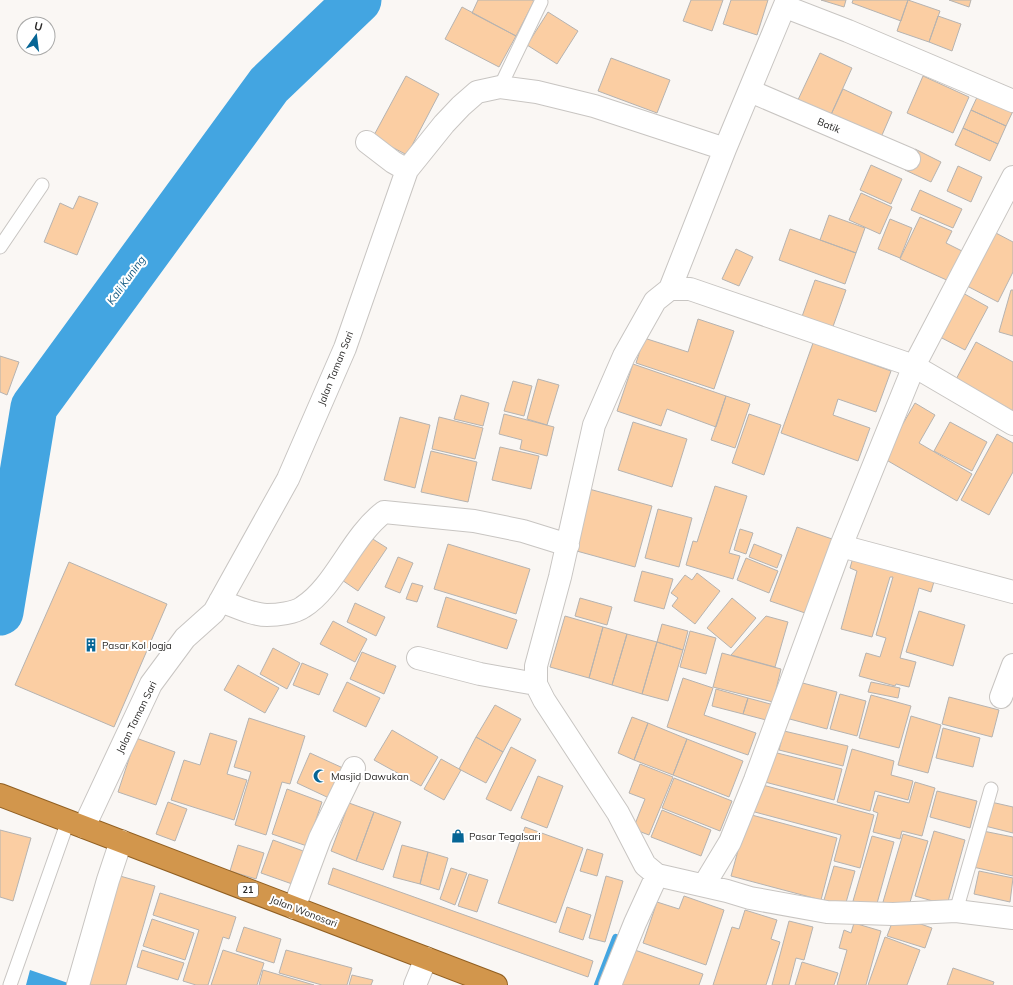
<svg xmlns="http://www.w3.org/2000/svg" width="1013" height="985" viewBox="0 0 1013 985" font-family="Mulish,sans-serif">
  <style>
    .water { fill: #43a5e1 }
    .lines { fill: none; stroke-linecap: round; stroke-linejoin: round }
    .stream { stroke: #43a5e1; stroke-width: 8 }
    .river { stroke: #43a5e1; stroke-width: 47 }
    .building { fill: #fbcea3; stroke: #b6b3b0 }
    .service-casing { stroke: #c8c5c2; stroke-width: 15 }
    .minor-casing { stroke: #c8c5c2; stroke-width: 24 }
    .trunk-casing { stroke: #905f22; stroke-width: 24 }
    .service { stroke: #fff; stroke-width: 13 }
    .minor { stroke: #fff; stroke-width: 22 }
    .trunk { stroke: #d2964c; stroke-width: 22 }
    .labels { text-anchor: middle; stroke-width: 4; stroke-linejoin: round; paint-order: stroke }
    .shield { fill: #fff; stroke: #6b6a69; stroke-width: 1 }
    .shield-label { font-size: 9px; font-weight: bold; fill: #2b2a29 }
    .street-label { font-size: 10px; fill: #2b2a29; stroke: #fff }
    .poi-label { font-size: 10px; fill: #2b2a29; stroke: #fff; text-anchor: start }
    .water-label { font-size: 11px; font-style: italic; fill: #145b84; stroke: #fff }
  </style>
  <rect width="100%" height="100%" fill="#faf7f4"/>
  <path class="water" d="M 30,970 L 71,984 L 71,985 L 26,985 Z"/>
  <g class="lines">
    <path class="stream" d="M 598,985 L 616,938"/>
    <path class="river" d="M 0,612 L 34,407 L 269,85 L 358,0"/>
  </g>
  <path class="building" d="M 478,0 L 532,0 L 534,1 L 516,36 L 472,13 Z
    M 691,0 L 723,0 L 712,31 L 683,21 Z
    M 731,0 L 768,0 L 757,35 L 723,24 Z
    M 821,0 L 846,0 L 844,7 Z
    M 853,0 L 908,0 L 901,21 L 852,3 Z
    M 908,0 L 940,11 L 929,42 L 897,31 Z
    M 949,0 L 971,0 L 969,7 Z
    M 462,7 L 516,36 L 499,67 L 445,39 Z
    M 548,12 L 578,31 L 557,64 L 527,45 Z
    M 938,16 L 961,24 L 952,51 L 929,42 Z
    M 820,53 L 852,68 L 829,119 L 796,104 Z
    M 611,58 L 670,80 L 657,113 L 598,91 Z
    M 406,76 L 439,94 L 407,155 L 373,137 Z
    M 923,76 L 969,97 L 953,133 L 907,113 Z
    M 843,89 L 892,112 L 879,142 L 829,119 Z
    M 979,93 L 1013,111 L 1006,126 L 971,110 Z
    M 971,110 L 1006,126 L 998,144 L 963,128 Z
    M 963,128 L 998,144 L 990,161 L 955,145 Z
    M 915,149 L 941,162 L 931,182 L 905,170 Z
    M 871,165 L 902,179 L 891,204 L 860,190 Z
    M 958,166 L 982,177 L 971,202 L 947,191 Z
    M 920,190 L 962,209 L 953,228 L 911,210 Z
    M 861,193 L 892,207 L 880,234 L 849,220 Z
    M 79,196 L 98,203 L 77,255 L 44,242 L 60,203 L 73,209 Z
    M 829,215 L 865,228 L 856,253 L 820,240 Z
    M 920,217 L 952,231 L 946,243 L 964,252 L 951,282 L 900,259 Z
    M 890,219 L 912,228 L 900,258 L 878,249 Z
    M 790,229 L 856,253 L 845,284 L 779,260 Z
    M 994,232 L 1013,242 L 1013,272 L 998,302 L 967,286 Z
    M 736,249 L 753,257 L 739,286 L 722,279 Z
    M 815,280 L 846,290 L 830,335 L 799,325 Z
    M 1011,290 L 1013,290 L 1013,336 L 999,332 Z
    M 961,292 L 988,307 L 965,350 L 938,336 Z
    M 698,319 L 734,331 L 714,389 L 636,363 L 644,338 L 688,352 Z
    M 976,342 L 1013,362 L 1013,415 L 954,383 Z
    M 813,343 L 891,371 L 876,412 L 838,399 L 833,415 L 870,428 L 858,461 L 781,433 Z
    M 0,356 L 19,362 L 7,395 L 0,392 Z
    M 633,364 L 726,396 L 716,427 L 667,409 L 661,426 L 617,411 Z
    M 538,379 L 559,385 L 547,425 L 527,419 Z
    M 513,381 L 532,386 L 524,416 L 504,411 Z
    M 461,395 L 489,403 L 483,426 L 454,419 Z
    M 726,396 L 750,404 L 735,448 L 711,440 Z
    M 915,403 L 935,415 L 919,443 L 972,474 L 957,501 L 883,458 Z
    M 504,414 L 554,427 L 547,456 L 520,449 L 522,440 L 499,434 Z
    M 749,414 L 781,425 L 764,475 L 732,463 Z
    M 400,417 L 430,425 L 415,488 L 384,480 Z
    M 439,417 L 483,428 L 475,459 L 432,449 Z
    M 633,422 L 687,439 L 672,487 L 618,470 Z
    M 950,422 L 987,442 L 972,471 L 934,451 Z
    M 997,434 L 1013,443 L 1013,472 L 989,515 L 961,500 Z
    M 500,447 L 539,456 L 531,489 L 492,480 Z
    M 431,451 L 477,462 L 468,502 L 421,492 Z
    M 715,486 L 747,496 L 729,553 L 740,556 L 733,579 L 686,565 L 693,541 L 697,542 Z
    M 589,489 L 652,506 L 635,567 L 573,550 Z
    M 658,509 L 692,518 L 679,567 L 645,558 Z
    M 797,527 L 835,540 L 808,614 L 770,601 Z
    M 740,529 L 753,533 L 746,554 L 734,550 Z
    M 368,536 L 387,548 L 358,591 L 339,578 Z
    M 448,544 L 530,569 L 516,614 L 434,589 Z
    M 754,544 L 782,555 L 777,568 L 749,557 Z
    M 854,554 L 935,578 L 931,592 L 919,588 L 900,658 L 916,662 L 909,687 L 896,684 L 895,686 L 859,676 L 866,653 L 880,657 L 886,638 L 876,635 L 893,577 L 890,577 L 872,637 L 841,629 L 857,571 L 850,568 Z
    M 398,557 L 413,563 L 400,593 L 385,587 Z
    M 746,558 L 778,571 L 769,593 L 737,580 Z
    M 69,562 L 167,604 L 114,727 L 15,685 Z
    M 642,571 L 673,579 L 664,609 L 634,601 Z
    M 697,573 L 720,591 L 695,624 L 672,606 L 678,598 L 671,593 L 685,575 L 692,580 Z
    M 412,583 L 423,586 L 417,602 L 406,599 Z
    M 446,597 L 517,620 L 507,649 L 437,627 Z
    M 580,598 L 612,607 L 607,625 L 575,616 Z
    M 732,598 L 756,618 L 731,648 L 707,628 Z
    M 355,603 L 385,617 L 376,636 L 347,622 Z
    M 919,611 L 965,625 L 953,666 L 906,652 Z
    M 565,616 L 603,627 L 589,678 L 550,667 Z
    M 766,616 L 788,622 L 775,667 L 731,655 Z
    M 333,621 L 367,639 L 355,662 L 320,644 Z
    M 662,624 L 688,631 L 683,650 L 657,642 Z
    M 603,627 L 627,634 L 612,685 L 589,678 Z
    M 690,631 L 716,638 L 706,674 L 680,667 Z
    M 627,634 L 657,642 L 642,694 L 612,685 Z
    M 657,642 L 683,650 L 668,701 L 642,694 Z
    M 273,648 L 300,663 L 287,689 L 260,674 Z
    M 362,652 L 396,666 L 384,694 L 350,679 Z
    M 722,653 L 781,669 L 773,702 L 713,687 Z
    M 302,663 L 328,674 L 319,695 L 293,685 Z
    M 238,665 L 279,688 L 265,713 L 224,690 Z
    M 683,678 L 713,688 L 704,715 L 756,733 L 748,755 L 667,727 Z
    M 795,681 L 837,692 L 827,729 L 786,718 Z
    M 347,682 L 380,698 L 366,727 L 333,711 Z
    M 871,682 L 900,688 L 898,698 L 868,692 Z
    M 716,689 L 748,698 L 743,714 L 712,706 Z
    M 840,694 L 866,701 L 857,736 L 830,729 Z
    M 871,695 L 911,706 L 899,748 L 859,738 Z
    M 949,697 L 999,710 L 992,737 L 942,724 Z
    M 748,698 L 774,705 L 770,721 L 743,714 Z
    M 495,705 L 521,719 L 503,752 L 476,737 Z
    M 911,716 L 941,725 L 928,773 L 898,765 Z
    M 632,717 L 648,723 L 634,760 L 618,753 Z
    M 249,718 L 305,736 L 290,784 L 282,782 L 266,835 L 235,825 L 251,772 L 234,767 Z
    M 648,723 L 687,739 L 673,775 L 634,760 Z
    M 943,728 L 980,738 L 973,767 L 936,758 Z
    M 392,730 L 438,757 L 421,786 L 374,760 Z
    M 784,731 L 848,746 L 843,766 L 779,750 Z
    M 210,733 L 237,741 L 227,774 L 247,780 L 234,820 L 171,800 L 184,760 L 200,765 Z
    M 476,737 L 503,752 L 486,783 L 459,769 Z
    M 136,738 L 175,752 L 156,805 L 118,792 Z
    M 687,739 L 743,761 L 729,797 L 673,775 Z
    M 511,747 L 536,760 L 511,811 L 486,799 Z
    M 852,749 L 894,761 L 891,775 L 913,781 L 908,800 L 875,791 L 870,811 L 837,802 Z
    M 769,751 L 842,769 L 834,800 L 761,781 Z
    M 310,753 L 343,768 L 329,798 L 297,783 Z
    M 441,759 L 461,770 L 444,800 L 424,789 Z
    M 640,764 L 673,777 L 649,835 L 633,829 L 645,799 L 629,793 Z
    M 538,776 L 563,786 L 547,828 L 521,818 Z
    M 674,778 L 732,801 L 720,831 L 662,808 Z
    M 915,782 L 935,788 L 922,836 L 902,831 L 900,839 L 873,832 L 878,813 L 873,811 L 878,795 L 909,803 Z
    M 759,784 L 874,815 L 860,868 L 834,861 L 841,835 L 751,811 Z
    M 287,789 L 322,802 L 307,846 L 272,834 Z
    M 937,791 L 977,801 L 970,828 L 930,817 Z
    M 168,802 L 187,809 L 175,841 L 156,834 Z
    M 991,802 L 1013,807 L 1013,833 L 985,826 Z
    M 349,803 L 374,812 L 356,861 L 331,851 Z
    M 662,810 L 711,830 L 701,856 L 651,837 Z
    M 374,812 L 401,822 L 383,870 L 356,861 Z
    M 748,814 L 837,838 L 821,900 L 731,876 Z
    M 525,827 L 583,848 L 556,923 L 498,903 Z
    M 0,830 L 31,838 L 13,901 L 0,897 Z
    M 934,831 L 965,840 L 947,905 L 915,896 Z
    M 983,831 L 1013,837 L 1013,876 L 973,867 Z
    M 903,834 L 928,841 L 908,909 L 883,902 Z
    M 872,836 L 894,842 L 876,907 L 853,901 Z
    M 273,840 L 306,852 L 295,885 L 261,873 Z
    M 238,845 L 264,853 L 256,879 L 230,871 Z
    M 402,845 L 428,852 L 420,884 L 393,877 Z
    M 587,849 L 603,854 L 597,876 L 580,871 Z
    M 428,852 L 448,858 L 439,890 L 420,884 Z
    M 834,866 L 855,871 L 845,906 L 824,900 Z
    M 333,868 L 593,961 L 588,977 L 328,884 Z
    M 451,868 L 467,873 L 455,905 L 440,899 Z
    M 979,871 L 1013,878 L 1010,902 L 974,894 Z
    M 469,874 L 488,880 L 477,912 L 458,906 Z
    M 120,876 L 155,886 L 126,985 L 86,985 Z
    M 606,876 L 623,881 L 605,942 L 589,938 Z
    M 160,893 L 236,917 L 229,939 L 223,937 L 208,985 L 196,985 L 183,981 L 199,930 L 153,915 Z
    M 684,896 L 724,910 L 706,965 L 643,943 L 657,902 L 679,909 Z
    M 567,907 L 591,915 L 583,940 L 559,932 Z
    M 745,910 L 777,920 L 771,939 L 780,942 L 766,985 L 713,985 L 732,927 L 739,929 Z
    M 895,915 L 932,928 L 925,948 L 887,936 Z
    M 152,919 L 194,933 L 185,960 L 143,946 Z
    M 789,921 L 813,927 L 804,960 L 796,958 L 789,985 L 772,985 Z
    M 854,923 L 881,931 L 866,985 L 837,985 L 847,950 L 839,948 L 844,930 L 851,933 Z
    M 244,927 L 281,939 L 274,963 L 236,951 Z
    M 885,937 L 920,950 L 907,985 L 868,985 Z
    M 632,949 L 703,974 L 699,985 L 619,985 Z
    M 142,950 L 184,963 L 178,980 L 137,967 Z
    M 223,950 L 264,963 L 257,985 L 211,985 Z
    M 286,950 L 352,968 L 347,985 L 322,985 L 279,973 Z
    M 802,962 L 838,973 L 834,985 L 795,985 Z
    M 953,968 L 994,982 L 993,985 L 947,985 Z
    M 263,970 L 314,985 L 259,985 Z
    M 352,975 L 373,980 L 371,985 L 349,985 Z"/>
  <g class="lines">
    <g class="service-casing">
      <path id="service" d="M 500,87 L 541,2
        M 0,247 L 42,185
        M 956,911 L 991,789
        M 10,985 L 68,821"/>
    </g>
    <g class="minor-casing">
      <path id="minor" d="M 786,7 L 848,31 L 1013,101
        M 750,91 L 909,159
        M 407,170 L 444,124 L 461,106 L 477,92 L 500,87 L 537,92 L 594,106 L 725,149
        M 670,289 L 725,149 L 787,0
        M 1013,424 L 914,366 L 690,289 L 670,289 L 655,301 L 624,356 L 594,425 L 560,577 L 536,666 L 536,684 L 544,700 L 618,813 L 645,865 L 657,875 L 727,891 L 750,898 L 827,912 L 893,914 L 956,911 L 1013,918
        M 841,546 L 1013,592
        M 220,601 C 235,606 252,615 267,615 C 277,615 295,613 303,607 C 335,587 351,537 384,512 L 474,521 L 523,531 L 568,545
        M 418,658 L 480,674 L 536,684
        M 1001,697 L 1013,665
        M 84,827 L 151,684 L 185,638 L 214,612 L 288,479 L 345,348 L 407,170 L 393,162 L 367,142
        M 704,885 L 730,842 L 755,780 L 841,546 L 914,366 L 1013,177
        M 294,908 L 320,838 L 354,768
        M 78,985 L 108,880 L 121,841
        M 415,985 L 426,958
        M 610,985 L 635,923 L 657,875"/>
    </g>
    <g class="trunk-casing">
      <path id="trunk" d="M 0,795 L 496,985"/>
    </g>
    <use href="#service" class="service"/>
    <use href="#minor" class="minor"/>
    <use href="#trunk" class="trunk"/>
  </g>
  <defs>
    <g id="building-bare" transform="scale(1.08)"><path d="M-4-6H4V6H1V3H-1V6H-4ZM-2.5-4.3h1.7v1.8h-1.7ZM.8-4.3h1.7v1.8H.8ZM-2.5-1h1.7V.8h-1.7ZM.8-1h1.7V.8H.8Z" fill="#066595" stroke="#fff" stroke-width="2.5" paint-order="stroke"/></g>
    <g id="mosque-bare" transform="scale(1.08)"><path d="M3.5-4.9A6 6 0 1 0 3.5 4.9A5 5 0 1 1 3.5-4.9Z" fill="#066595" stroke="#fff" stroke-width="2.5" paint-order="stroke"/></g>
    <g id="shop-bare" transform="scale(1.08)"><path d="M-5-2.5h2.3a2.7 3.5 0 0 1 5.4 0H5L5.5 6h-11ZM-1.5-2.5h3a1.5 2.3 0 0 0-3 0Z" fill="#066595" stroke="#fff" stroke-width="2.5" paint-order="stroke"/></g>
  </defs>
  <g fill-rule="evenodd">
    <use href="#building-bare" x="91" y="645"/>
    <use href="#mosque-bare" x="320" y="776"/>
    <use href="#shop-bare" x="458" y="836"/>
  </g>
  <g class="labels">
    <rect class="shield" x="238" y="883" width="20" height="14" rx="3"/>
    <g class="shield-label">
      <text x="248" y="893">21</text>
    </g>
    <g class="street-label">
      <text transform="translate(829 125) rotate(23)" y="4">Batik</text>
      <text transform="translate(335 368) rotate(-68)" y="4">Jalan Taman Sari</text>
      <text transform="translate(136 717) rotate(-64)" y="4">Jalan Taman Sari</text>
      <text transform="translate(304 911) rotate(21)" y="4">Jalan Wonosari</text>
    </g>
    <g class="poi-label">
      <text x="102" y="649">Pasar Kol Jogja</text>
      <text x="331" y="780">Masjid Dawukan</text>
      <text x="469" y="840">Pasar Tegalsari</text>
    </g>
    <g class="water-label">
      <text transform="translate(126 280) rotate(-54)" y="4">Kali Kuning</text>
    </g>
  </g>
  <g transform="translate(36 36) rotate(14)"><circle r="19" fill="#ffffff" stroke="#aaaaa9"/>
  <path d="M0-3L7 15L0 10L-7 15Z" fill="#066595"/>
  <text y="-6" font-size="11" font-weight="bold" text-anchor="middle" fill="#2b2a29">U</text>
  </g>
</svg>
